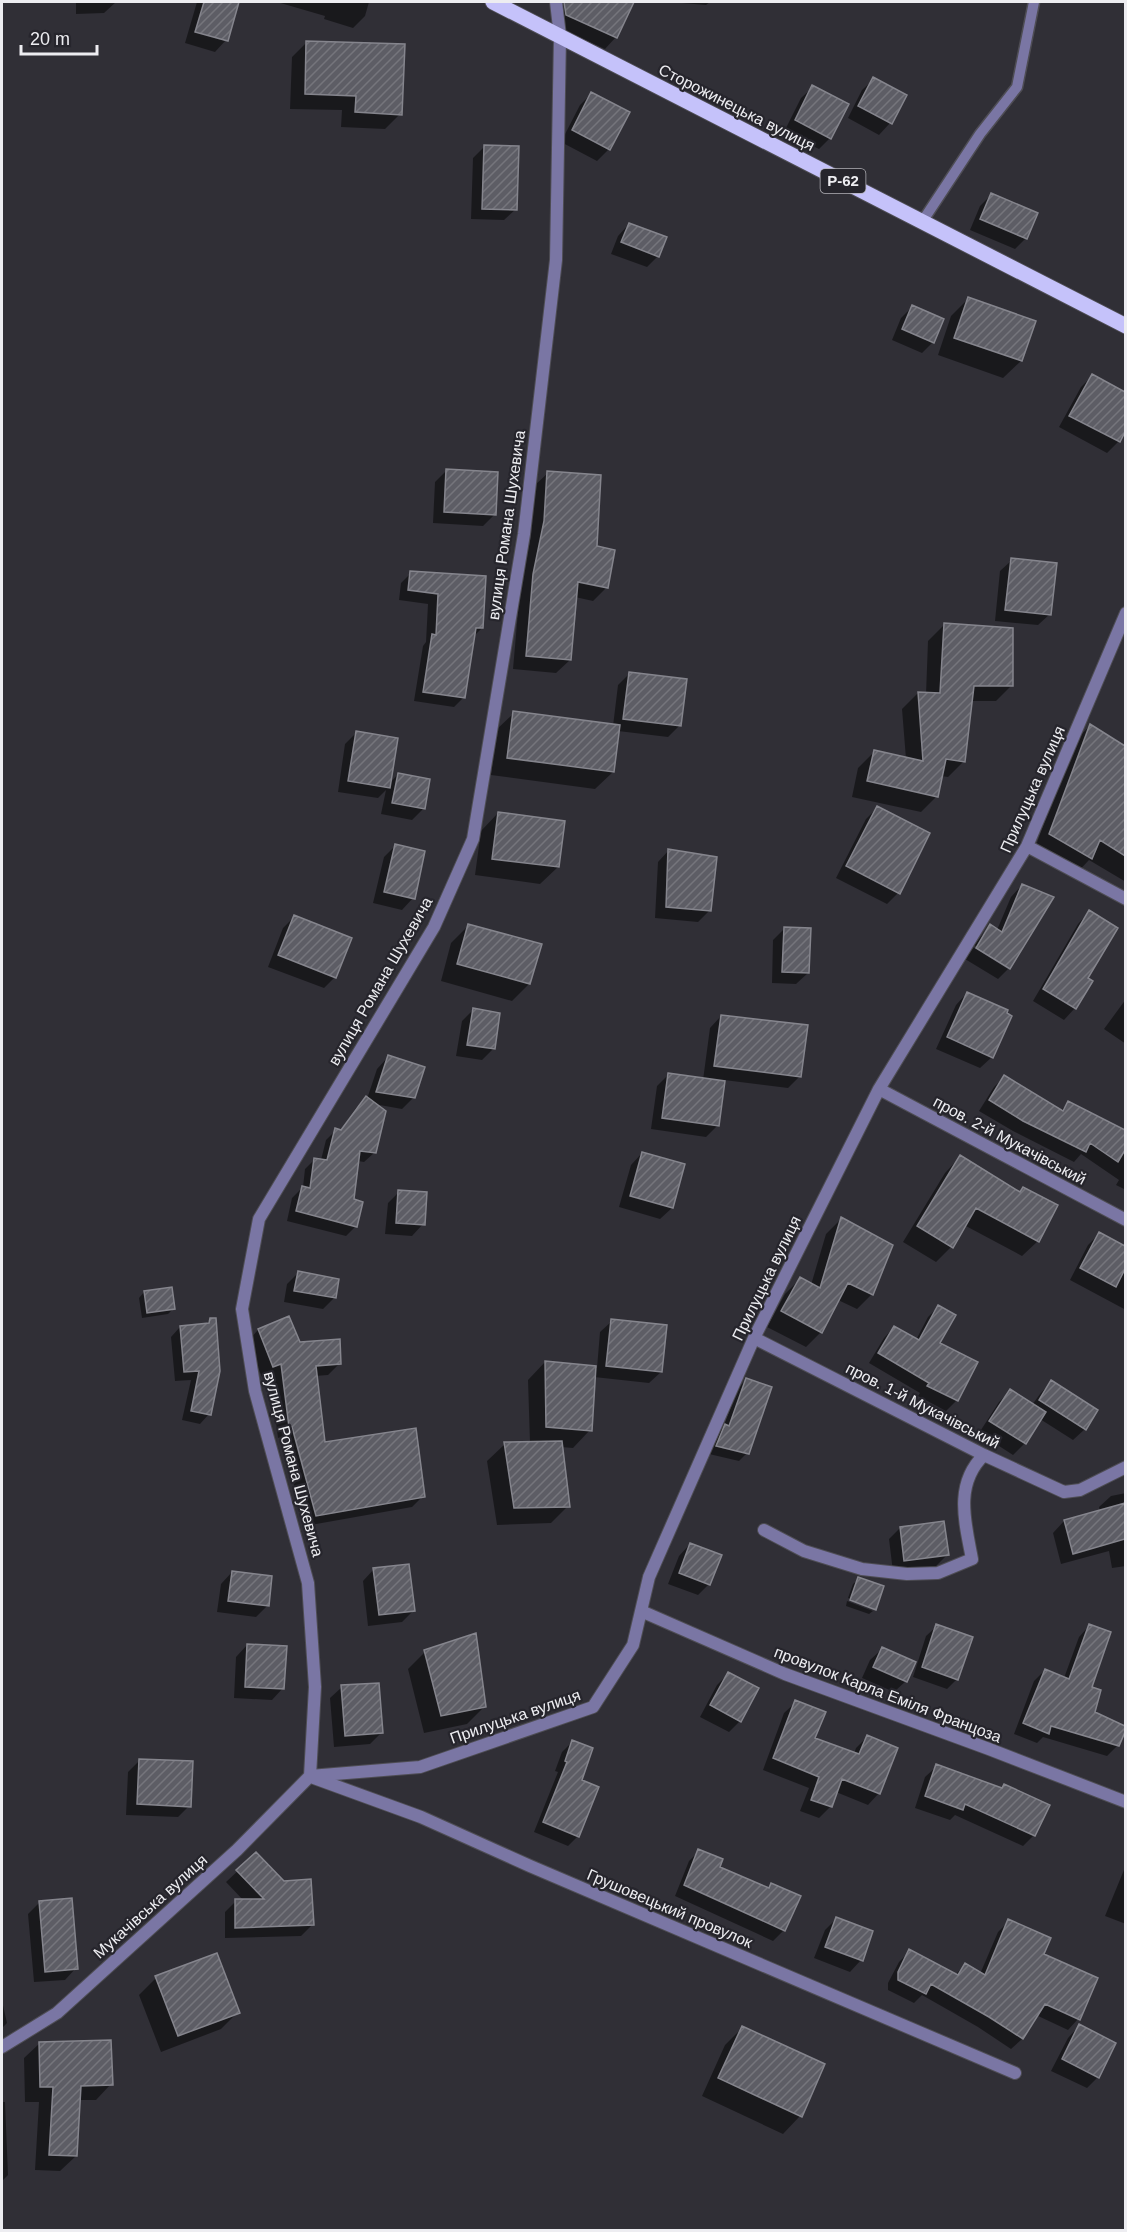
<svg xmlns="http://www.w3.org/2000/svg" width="1127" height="2232" viewBox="0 0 1127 2232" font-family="Helvetica,sans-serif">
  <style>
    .shadow { fill: #0007 }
    .building { fill: url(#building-hatch); stroke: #85858d; stroke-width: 1.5 }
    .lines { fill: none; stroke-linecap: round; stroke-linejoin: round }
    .service-casing { stroke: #4e4d54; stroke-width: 13 }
    .minor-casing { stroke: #4e4d54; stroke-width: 14 }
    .tertiary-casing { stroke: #4e4d54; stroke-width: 14 }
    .primary-casing { stroke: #4e4d54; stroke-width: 17 }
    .service { stroke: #7a76a4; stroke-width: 10 }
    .minor { stroke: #7a76a4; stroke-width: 12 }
    .tertiary { stroke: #7a76a4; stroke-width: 12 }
    .primary { stroke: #c5c2fa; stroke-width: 15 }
    .labels { text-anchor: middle; stroke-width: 4.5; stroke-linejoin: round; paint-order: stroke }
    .shield { fill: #26252c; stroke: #b1b1b6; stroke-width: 1.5 }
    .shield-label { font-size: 15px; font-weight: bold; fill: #ededf1 }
    .street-label { font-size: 16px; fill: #ededf1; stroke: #26252c }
  </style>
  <defs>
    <pattern id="building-hatch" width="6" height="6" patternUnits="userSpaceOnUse" patternTransform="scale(1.5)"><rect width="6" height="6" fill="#5d5d65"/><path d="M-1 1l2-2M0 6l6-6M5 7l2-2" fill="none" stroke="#75757c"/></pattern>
  </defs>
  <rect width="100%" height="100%" fill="#302f36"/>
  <path class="shadow" d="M 76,2 L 116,2 L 104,13 L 76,14 Z
    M 197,2 L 238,2 L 226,40 L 215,52 L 185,43 Z
    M 277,2 L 369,2 L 365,16 L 353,28 L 324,19 L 325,16 Z
    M 565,2 L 629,2 L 632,3 L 616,37 L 605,49 L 555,26 Z
    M 670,2 L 710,2 L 706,5 Z
    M 307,42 L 400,114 L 385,129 L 341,127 L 342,110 L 290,109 L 292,57 Z
    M 874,79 L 905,95 L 890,123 L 879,135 L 848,118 L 862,90 Z
    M 813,87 L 830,138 L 819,149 L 784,132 L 801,98 Z
    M 591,94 L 609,149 L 597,161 L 561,142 L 580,105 Z
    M 484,147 L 516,209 L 504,220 L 471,219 L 473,158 Z
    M 991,195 L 1026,238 L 1015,249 L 970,230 L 980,206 Z
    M 629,224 L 658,256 L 647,267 L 611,254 L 618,236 Z
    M 968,299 L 1034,321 L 1021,361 L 1003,378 L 938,355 L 951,316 Z
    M 912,307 L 933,342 L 922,353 L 892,340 L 901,318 Z
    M 1092,376 L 1126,394 L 1126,429 L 1119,441 L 1107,453 L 1059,427 L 1081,387 Z
    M 446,471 L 495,514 L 483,526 L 433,523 L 435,482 Z
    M 548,473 L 595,547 L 607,587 L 593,601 L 575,597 L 570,660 L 556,673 L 513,669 L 520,589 L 531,536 L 534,486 Z
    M 1012,560 L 1050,614 L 1038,625 L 995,621 L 1000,571 Z
    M 411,573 L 482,628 L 473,637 L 464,697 L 454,707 L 414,701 L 423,646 L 426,642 L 428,604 L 399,600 L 401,583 Z
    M 944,625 L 1012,685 L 996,701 L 971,701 L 964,761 L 948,777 L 941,776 L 937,796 L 921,812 L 852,797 L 858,768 L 874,752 L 906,759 L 902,709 L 918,693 L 926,694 L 928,641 Z
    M 630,673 L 679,726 L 668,737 L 618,731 L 613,772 L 595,789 L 491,775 L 496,730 L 514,713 L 613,726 L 618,685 Z
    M 1090,726 L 1126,748 L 1126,777 L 1123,782 L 1126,783 L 1126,882 L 1089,860 L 1075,875 L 1034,851 L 1073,742 Z
    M 356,733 L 390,783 L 398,774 L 429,780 L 423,809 L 412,820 L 381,814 L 386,790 L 378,798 L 338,792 L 345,744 Z
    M 877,808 L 898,893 L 887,904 L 836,878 L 866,819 Z
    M 498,813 L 558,867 L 540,884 L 475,875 L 481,831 Z
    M 395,846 L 413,898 L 402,910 L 373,903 L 384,857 Z
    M 669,850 L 709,911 L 698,922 L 655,918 L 658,862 Z
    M 1022,885 L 1052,897 L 1008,969 L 1008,966 L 974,945 L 990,926 L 997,930 L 1011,897 Z
    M 1089,912 L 1086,979 L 1091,981 L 1075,1008 L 1064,1020 L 1033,1001 L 1078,924 Z
    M 294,917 L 335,977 L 324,988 L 268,967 L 283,928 Z
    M 468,926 L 529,984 L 512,1001 L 441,981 L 451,943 Z
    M 785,928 L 808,973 L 796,984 L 772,983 L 773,940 Z
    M 973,947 L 1008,969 L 998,979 L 965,959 Z
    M 967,993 L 992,1057 L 980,1068 L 936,1049 L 956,1005 Z
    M 1126,999 L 1126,1044 L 1104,1029 Z
    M 473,1010 L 493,1049 L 482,1060 L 456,1056 L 462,1021 Z
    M 721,1016 L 800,1076 L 788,1088 L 724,1080 L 718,1125 L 706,1137 L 651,1129 L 657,1086 L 668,1075 L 703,1080 L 710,1028 Z
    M 388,1057 L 414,1097 L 402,1109 L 374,1104 L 374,1153 L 364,1162 L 358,1161 L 353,1201 L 356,1226 L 346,1236 L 287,1221 L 292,1198 L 303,1187 L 305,1169 L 315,1159 L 321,1160 L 326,1140 L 336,1130 L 340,1131 L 356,1108 L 367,1099 L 377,1069 Z
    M 1004,1077 L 1060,1111 L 1069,1103 L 1126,1132 L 1126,1190 L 1116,1185 L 1119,1180 L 1081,1154 L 1074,1162 L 1013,1131 L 979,1111 L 994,1087 Z
    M 642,1153 L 672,1208 L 660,1219 L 619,1207 L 631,1165 Z
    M 960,1157 L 1038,1241 L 1022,1256 L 964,1225 L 951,1247 L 936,1262 L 903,1242 L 945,1173 Z
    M 399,1192 L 423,1224 L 412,1236 L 385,1234 L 388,1203 Z
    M 841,1219 L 872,1294 L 857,1309 L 838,1300 L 821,1332 L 806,1347 L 767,1327 L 785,1294 L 800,1279 L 811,1285 L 826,1234 Z
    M 1099,1234 L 1126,1247 L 1126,1310 L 1070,1280 L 1088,1245 Z
    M 299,1272 L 334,1298 L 323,1309 L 284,1302 L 287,1284 Z
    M 144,1292 L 174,1308 L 168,1314 L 142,1318 L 139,1298 Z
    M 938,1307 L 938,1343 L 976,1363 L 956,1401 L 946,1411 L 918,1396 L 920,1393 L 869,1363 L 884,1338 L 894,1327 L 916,1340 L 928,1317 Z
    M 288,1318 L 299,1344 L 340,1363 L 328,1375 L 315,1376 L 323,1444 L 423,1496 L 412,1507 L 305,1526 L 281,1437 L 278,1438 L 270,1374 L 262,1377 L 247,1342 L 258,1330 Z
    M 211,1319 L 209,1414 L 200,1424 L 182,1420 L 191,1380 L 175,1381 L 171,1337 L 180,1327 L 205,1325 Z
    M 612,1321 L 661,1372 L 649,1383 L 594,1377 L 590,1430 L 573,1448 L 561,1447 L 568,1506 L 551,1523 L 497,1525 L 487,1461 L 505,1444 L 530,1443 L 528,1380 L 545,1362 L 597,1368 L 600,1332 Z
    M 746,1380 L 747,1453 L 739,1461 L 709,1454 L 717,1434 L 723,1428 L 738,1388 Z
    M 1051,1382 L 1085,1429 L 1073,1440 L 1040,1419 L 1025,1443 L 1013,1455 L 979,1433 L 999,1402 L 1010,1391 L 1032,1405 L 1040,1394 Z
    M 1126,1493 L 1126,1566 L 1112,1568 L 1109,1551 L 1061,1564 L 1053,1533 L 1064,1521 L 1100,1512 L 1099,1507 L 1111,1496 Z
    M 900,1528 L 947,1555 L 936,1566 L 893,1572 L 889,1539 Z
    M 690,1544 L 709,1584 L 698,1595 L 668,1584 L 679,1556 Z
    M 374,1569 L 414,1610 L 402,1622 L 368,1626 L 363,1581 Z
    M 232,1572 L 268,1605 L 256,1617 L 217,1612 L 221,1584 Z
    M 859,1579 L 882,1587 L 874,1610 L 874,1608 L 848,1598 L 853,1584 Z
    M 847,1601 L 873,1611 L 869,1614 L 846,1606 Z
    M 937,1626 L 957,1679 L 947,1689 L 913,1677 L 926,1636 Z
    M 1089,1626 L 1090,1688 L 1093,1712 L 1126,1727 L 1118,1745 L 1107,1756 L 1043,1737 L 1037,1743 L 1014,1734 L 1034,1681 L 1045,1670 L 1064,1678 L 1079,1637 Z
    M 247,1645 L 283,1688 L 272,1700 L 234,1698 L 236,1657 Z
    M 882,1649 L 906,1681 L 894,1692 L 862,1678 L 870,1660 Z
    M 425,1652 L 484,1707 L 467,1724 L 424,1733 L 408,1669 Z
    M 728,1674 L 740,1721 L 729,1732 L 700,1717 L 717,1685 Z
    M 342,1687 L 381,1733 L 370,1744 L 334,1747 L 330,1698 Z
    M 796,1702 L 813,1739 L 854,1754 L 856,1748 L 867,1737 L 879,1793 L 868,1805 L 836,1792 L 830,1807 L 819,1818 L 800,1811 L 809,1788 L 763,1770 L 784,1713 Z
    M 572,1742 L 580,1781 L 578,1836 L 568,1846 L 534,1832 L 558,1772 L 555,1771 L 562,1752 Z
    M 140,1760 L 189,1806 L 178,1817 L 126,1815 L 128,1772 Z
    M 937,1766 L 1034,1835 L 1023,1846 L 955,1815 L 950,1820 L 915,1808 L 925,1777 Z
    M 699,1851 L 718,1868 L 767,1889 L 772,1885 L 799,1897 L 783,1931 L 773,1941 L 675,1896 L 689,1861 Z
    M 256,1854 L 312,1925 L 301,1936 L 225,1938 L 225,1912 L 236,1901 L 244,1901 L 226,1882 Z
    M 1126,1865 L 1126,1924 L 1105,1916 Z
    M 40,1902 L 76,1968 L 65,1980 L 34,1982 L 28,1914 Z
    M 836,1919 L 861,1960 L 850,1972 L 814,1958 L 825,1930 Z
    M 1009,1921 L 1042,1955 L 1078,2019 L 1068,2030 L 1036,2015 L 1022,2039 L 1011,2049 L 978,2027 L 922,1995 L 914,2003 L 888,1990 L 888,1983 L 899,1962 L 910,1951 L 955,1975 L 965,1965 L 980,1974 L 998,1932 Z
    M 156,1978 L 238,2012 L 221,2029 L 161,2052 L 139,1995 Z
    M 2,2001 L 7,2023 L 2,2028 Z
    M 1079,2026 L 1098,2077 L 1087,2088 L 1051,2071 L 1068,2038 Z
    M 742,2028 L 823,2064 L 800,2116 L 783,2134 L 702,2096 L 725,2045 Z
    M 40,2043 L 111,2084 L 96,2100 L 79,2100 L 76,2156 L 60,2171 L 35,2170 L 39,2102 L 25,2102 L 24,2058 Z
    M 2,2102 L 5,2102 L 8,2175 L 2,2181 Z"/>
  <path class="building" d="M 204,2 L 239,2 L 228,41 L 195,32 Z
    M 564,2 L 634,2 L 617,38 L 566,15 Z
    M 306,41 L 405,44 L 402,115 L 355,112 L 356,96 L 305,94 Z
    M 873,77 L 907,95 L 892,124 L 858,106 Z
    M 812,85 L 849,104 L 831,139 L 795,120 Z
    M 591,92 L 630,112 L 610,150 L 572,130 Z
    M 484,145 L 519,146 L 517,210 L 482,209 Z
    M 991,193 L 1038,213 L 1027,239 L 980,219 Z
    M 629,223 L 667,237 L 659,257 L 621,242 Z
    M 968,297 L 1036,321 L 1022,361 L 954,338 Z
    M 912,305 L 944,319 L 934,343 L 902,329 Z
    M 1092,374 L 1125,392 L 1125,432 L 1120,442 L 1069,416 Z
    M 446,469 L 498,472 L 496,515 L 444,512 Z
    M 547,471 L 601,475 L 597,546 L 615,550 L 608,588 L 578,582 L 571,660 L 526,656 L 533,574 L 544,521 Z
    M 1011,558 L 1057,563 L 1051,615 L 1005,610 Z
    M 410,571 L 486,576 L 483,628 L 476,628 L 465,698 L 423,692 L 432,634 L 436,635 L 438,594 L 408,590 Z
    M 944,623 L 1013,628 L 1013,686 L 974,686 L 965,762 L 946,759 L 938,797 L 867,781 L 874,750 L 923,761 L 918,692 L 940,693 Z
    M 629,672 L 687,679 L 681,726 L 623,719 Z
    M 513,711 L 620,725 L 614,772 L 507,758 Z
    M 1090,724 L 1125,746 L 1125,856 L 1100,840 L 1092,859 L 1049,834 Z
    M 356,731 L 398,738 L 390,788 L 348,781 Z
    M 398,773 L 430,779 L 425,809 L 392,803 Z
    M 877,806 L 930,833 L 900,894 L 846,866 Z
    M 498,812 L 565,821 L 559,867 L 492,859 Z
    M 395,844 L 425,851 L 415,899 L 384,892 Z
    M 668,849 L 717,857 L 711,911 L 666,907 Z
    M 1022,884 L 1054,897 L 1010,969 L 976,948 L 990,924 L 1002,932 Z
    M 1089,910 L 1118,928 L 1088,978 L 1093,981 L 1076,1009 L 1043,989 Z
    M 294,915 L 352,938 L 336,978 L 278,955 Z
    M 468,924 L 542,944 L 530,984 L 457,964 Z
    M 784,927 L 811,928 L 809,973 L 782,972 Z
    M 967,992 L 1008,1010 L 1007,1013 L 1012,1016 L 993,1058 L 947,1037 Z
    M 473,1008 L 500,1013 L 495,1049 L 467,1045 Z
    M 721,1015 L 808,1025 L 801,1077 L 714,1066 Z
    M 388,1055 L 425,1067 L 415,1098 L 376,1092 Z
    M 668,1073 L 725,1081 L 719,1126 L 662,1118 Z
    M 1004,1075 L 1063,1111 L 1068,1101 L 1125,1130 L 1125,1150 L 1118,1162 L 1090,1143 L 1086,1152 L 1023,1121 L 989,1100 Z
    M 366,1096 L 386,1111 L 376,1153 L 360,1151 L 354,1199 L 363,1202 L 357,1227 L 296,1211 L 302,1186 L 310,1188 L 314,1158 L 327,1160 L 335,1128 L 341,1130 Z
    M 642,1152 L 685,1164 L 673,1208 L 630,1196 Z
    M 960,1155 L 1020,1192 L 1023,1187 L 1058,1205 L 1039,1242 L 976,1208 L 953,1248 L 917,1226 Z
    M 398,1190 L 427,1192 L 425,1225 L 396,1223 Z
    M 841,1217 L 893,1245 L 873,1295 L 848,1283 L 822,1333 L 781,1311 L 800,1277 L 820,1288 Z
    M 1099,1232 L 1125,1246 L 1125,1269 L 1116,1287 L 1080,1268 Z
    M 298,1271 L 339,1279 L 336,1298 L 294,1291 Z
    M 172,1287 L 175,1309 L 147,1313 L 144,1291 Z
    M 938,1305 L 956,1315 L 940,1343 L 978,1362 L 958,1401 L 927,1386 L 929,1383 L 878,1353 L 894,1326 L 919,1340 Z
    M 289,1316 L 300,1342 L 340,1339 L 341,1364 L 316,1366 L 325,1442 L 416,1428 L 425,1497 L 316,1516 L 292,1427 L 289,1427 L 281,1364 L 273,1367 L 258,1329 Z
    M 210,1318 L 216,1318 L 220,1371 L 211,1415 L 191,1411 L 199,1371 L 184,1372 L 180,1326 L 209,1323 Z
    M 611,1319 L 667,1325 L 662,1372 L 606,1366 Z
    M 545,1361 L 596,1366 L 592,1431 L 546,1427 Z
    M 746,1378 L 772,1387 L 749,1454 L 716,1446 L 725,1424 L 729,1426 Z
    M 1051,1380 L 1098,1410 L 1086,1430 L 1039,1400 Z
    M 1010,1389 L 1046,1412 L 1026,1444 L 989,1421 Z
    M 562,1441 L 570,1507 L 514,1508 L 504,1442 Z
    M 1125,1503 L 1125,1539 L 1073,1554 L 1064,1520 Z
    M 944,1521 L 949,1555 L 904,1561 L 900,1527 Z
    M 690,1543 L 722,1555 L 710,1585 L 679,1573 Z
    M 409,1564 L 415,1611 L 379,1615 L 373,1568 Z
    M 232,1571 L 272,1576 L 269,1606 L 228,1601 Z
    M 858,1577 L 884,1586 L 876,1610 L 850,1600 Z
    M 936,1624 L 973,1637 L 958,1680 L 922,1667 Z
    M 1089,1624 L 1111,1632 L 1092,1687 L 1101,1690 L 1095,1712 L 1125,1726 L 1125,1732 L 1119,1746 L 1051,1726 L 1049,1734 L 1023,1723 L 1045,1669 L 1069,1679 Z
    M 476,1633 L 486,1707 L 441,1716 L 424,1650 Z
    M 247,1644 L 287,1646 L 284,1689 L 245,1687 Z
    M 882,1647 L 916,1662 L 907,1682 L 873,1667 Z
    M 728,1672 L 759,1688 L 741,1722 L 710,1705 Z
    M 379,1683 L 383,1733 L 345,1736 L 341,1685 Z
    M 795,1700 L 826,1712 L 815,1738 L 859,1754 L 867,1735 L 898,1748 L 880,1794 L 842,1779 L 832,1807 L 811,1800 L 819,1777 L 773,1758 Z
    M 572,1740 L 593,1748 L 582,1780 L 599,1787 L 579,1837 L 543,1822 L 567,1762 L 565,1761 Z
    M 139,1759 L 193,1761 L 191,1807 L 137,1804 Z
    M 936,1764 L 1002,1788 L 1004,1784 L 1050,1805 L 1035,1836 L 965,1804 L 963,1810 L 925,1796 Z
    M 698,1849 L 723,1859 L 720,1867 L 769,1888 L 771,1883 L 801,1896 L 785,1931 L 684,1885 Z
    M 256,1852 L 284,1881 L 311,1879 L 314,1925 L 235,1928 L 235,1899 L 264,1899 L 236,1870 Z
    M 72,1898 L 78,1969 L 45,1972 L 39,1901 Z
    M 836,1917 L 873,1931 L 863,1961 L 825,1947 Z
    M 1008,1919 L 1051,1938 L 1044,1954 L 1098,1978 L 1080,2020 L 1045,2004 L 1023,2039 L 989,2017 L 931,1984 L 926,1994 L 898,1980 L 898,1972 L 909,1949 L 958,1975 L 965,1963 L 985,1975 Z
    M 217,1953 L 240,2013 L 178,2036 L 155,1976 Z
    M 1079,2024 L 1116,2043 L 1099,2078 L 1062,2059 Z
    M 742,2026 L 825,2064 L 802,2117 L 718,2078 Z
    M 111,2040 L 113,2085 L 81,2086 L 77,2156 L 49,2155 L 53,2087 L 40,2087 L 39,2042 Z"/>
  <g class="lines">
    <g class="service-casing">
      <path id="service" d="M 922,222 L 980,134 L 1017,87 L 1034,2"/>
    </g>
    <g class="minor-casing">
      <path id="minor" d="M 1027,846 L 1126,899
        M 879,1089 L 1126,1220
        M 754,1338 L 984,1455 L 1064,1492 L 1080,1490 L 1126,1467
        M 764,1530 L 804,1551 L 862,1569 L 907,1574 L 938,1573 L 972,1559 C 965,1522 954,1484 984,1455
        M 641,1611 L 785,1674 L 989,1749 L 1126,1802
        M 310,1776 L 315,1687 L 308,1583 L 255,1391 L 242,1309 L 259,1219 L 434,927 L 473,839 L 524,534 L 556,260 L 560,36
        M 310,1776 L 420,1767 L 593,1707 L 633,1645 L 649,1577 L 754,1338 L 879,1089 L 1027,846 L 1126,613
        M 314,1778 L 421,1817 L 530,1866 L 1015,2073
        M 2,2047 L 57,2013 L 237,1850 L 310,1776"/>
    </g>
    <g class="tertiary-casing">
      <path id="tertiary" d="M 556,2 L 560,36"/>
    </g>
    <g class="primary-casing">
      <path id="primary" d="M 493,2 L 1126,326"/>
    </g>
    <use href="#service" class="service"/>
    <use href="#minor" class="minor"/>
    <use href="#tertiary" class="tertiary"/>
    <use href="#primary" class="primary"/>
  </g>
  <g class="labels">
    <rect class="shield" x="820.5" y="169" width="45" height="24" rx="4.5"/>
    <g class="shield-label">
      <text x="843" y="186">Р-62</text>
    </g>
    <g class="street-label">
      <text transform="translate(737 107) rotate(27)" y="6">Сторожинецька вулиця</text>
      <text transform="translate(506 525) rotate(-82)" y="6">вулиця Романа Шухевича</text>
      <text transform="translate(1032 789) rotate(-66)" y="6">Прилуцька вулиця</text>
      <text transform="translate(380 981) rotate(-60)" y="6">вулиця Романа Шухевича</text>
      <text transform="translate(1010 1140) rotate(28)" y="6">пров. 2-й Мукачівський</text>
      <text transform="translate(766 1278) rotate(-64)" y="6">Прилуцька вулиця</text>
      <text transform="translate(923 1405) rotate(27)" y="6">пров. 1-й Мукачівський</text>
      <text transform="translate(294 1464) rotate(75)" y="6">вулиця Романа Шухевича</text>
      <text transform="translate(888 1694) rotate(21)" y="6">провулок Карла Еміля Францоза</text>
      <text transform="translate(515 1716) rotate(-19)" y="6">Прилуцька вулиця</text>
      <text transform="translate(150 1906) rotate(-42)" y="6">Мукачівська вулиця</text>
      <text transform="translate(670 1908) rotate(23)" y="6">Грушовецький провулок</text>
    </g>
  </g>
  <rect width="1127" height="2232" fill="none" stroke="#ededf1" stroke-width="6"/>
  <path d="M21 45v9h76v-9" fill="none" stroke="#ededf1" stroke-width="3"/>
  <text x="30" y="45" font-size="18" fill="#ededf1" stroke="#26252c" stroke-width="4.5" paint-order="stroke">20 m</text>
</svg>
